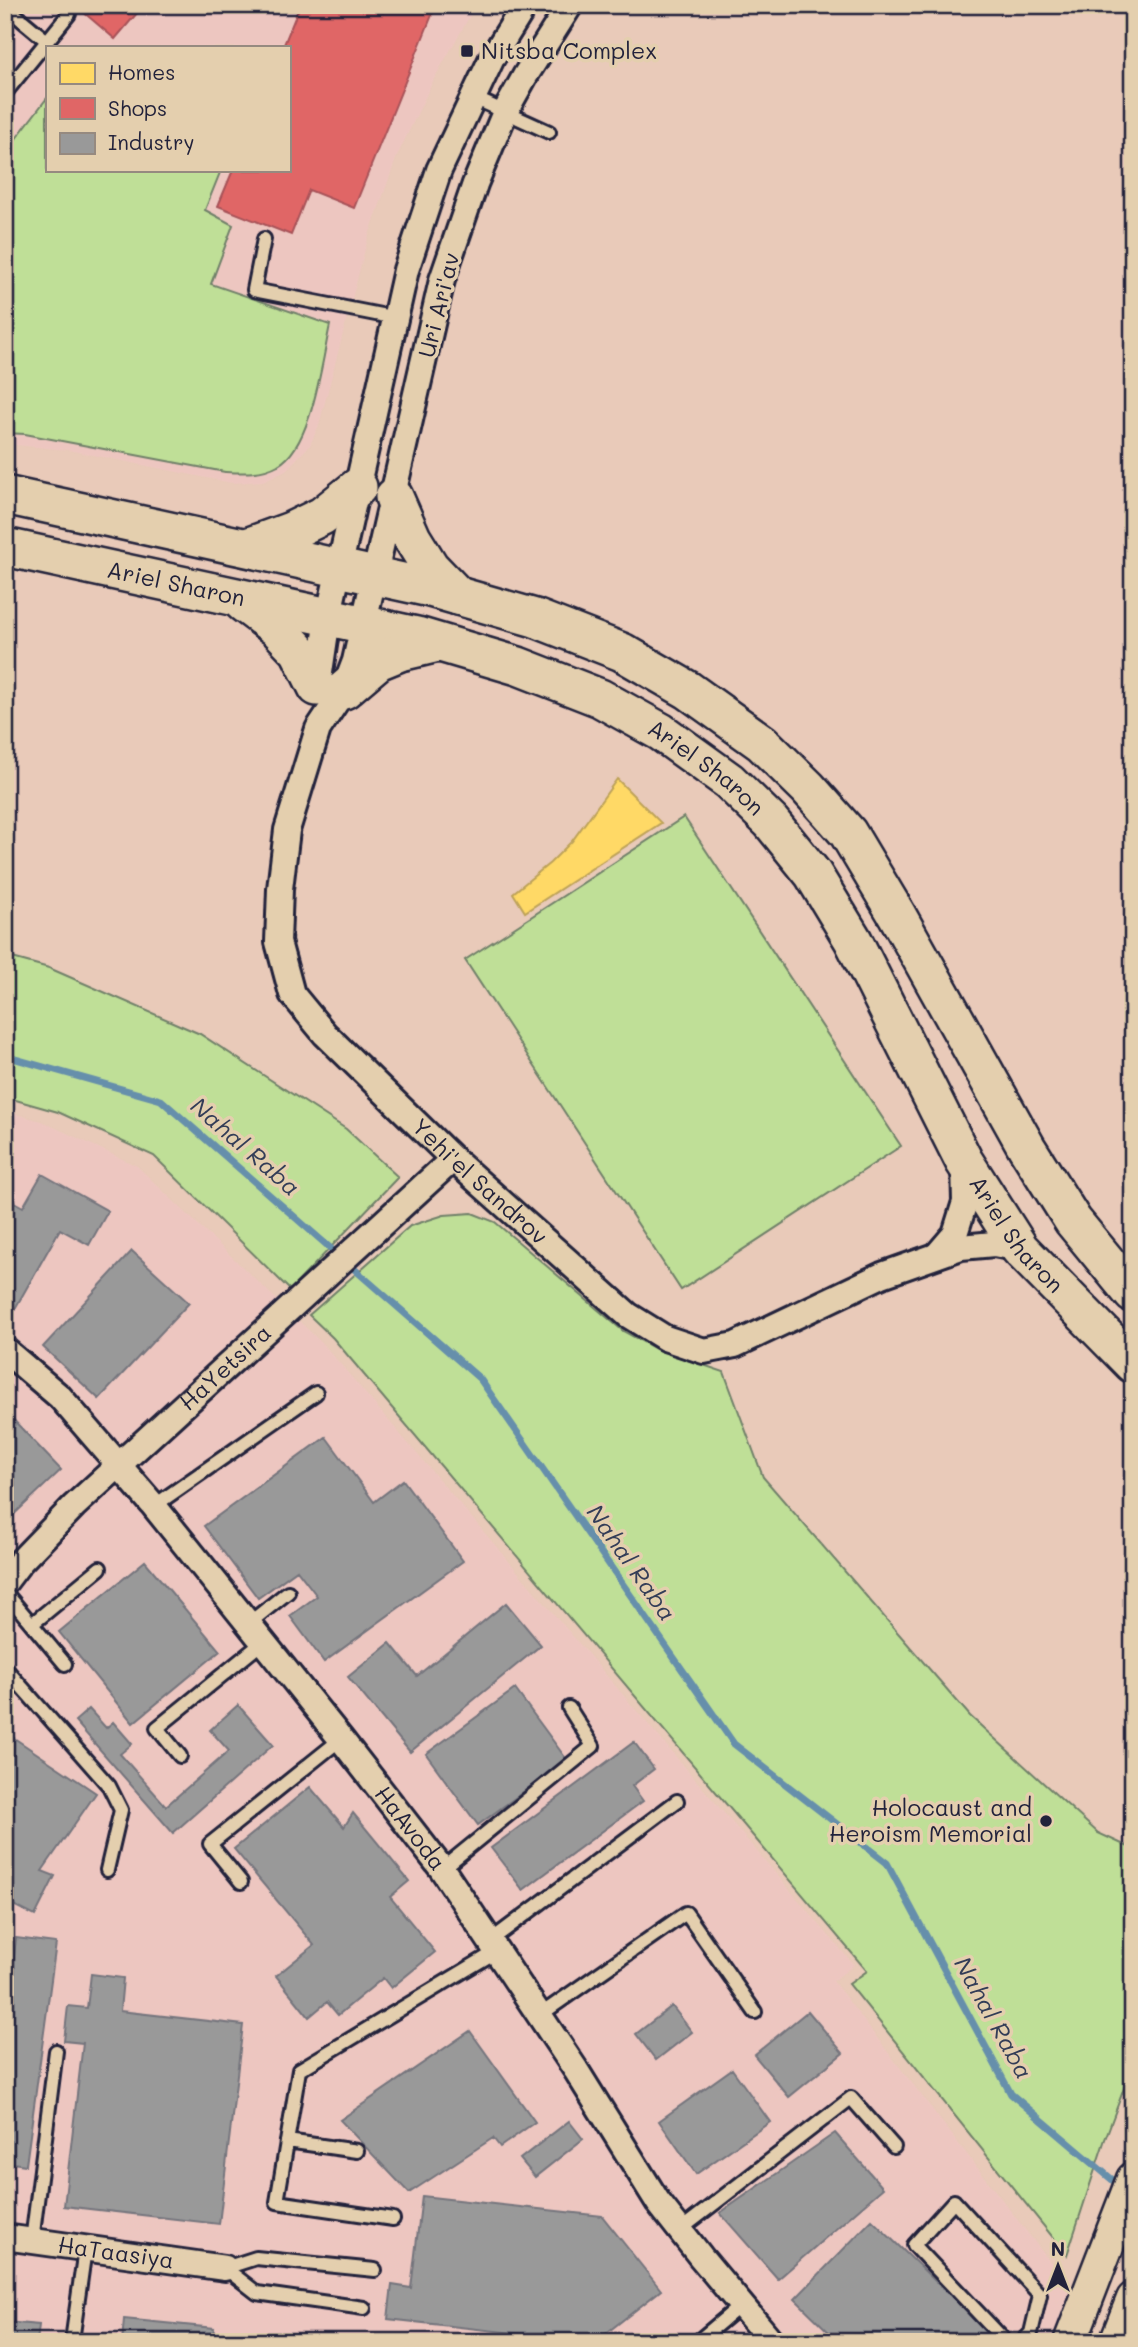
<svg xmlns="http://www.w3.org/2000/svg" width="1138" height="2347" viewBox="0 0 1138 2347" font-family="Mali,sans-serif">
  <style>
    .built { fill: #edc6c0; fill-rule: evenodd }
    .green { fill: #bfdf97; stroke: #708069; stroke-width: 2 }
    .homes { fill: #ffd966; stroke: #bda259; stroke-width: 2 }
    .shops { fill: #e06666; stroke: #a75259; stroke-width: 2 }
    .industry { fill: #999; stroke: #75757d; stroke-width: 2 }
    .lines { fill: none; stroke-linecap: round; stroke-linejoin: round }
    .stream { stroke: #668fab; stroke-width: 7 }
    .service-casing { stroke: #22223b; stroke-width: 18 }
    .minor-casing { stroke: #22223b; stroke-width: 30 }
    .tertiary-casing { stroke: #22223b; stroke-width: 37 }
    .secondary-casing { stroke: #22223b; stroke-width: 42 }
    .service { stroke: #e4cfae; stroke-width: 12 }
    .minor { stroke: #e4cfae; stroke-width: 24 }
    .tertiary { stroke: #e4cfae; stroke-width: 32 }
    .secondary { stroke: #e4cfae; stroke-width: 37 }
    .poi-dot { fill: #22223b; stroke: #e4cfae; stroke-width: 2.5 }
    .labels { text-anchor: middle; stroke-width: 7; stroke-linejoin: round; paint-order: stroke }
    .poi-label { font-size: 23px; fill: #22223b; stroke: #e4cfae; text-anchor: start }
    .street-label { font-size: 23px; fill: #22223b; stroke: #e4cfae }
    .water-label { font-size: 24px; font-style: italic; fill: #333d57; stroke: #e4cfae }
  </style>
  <rect width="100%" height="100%" fill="#e9cab9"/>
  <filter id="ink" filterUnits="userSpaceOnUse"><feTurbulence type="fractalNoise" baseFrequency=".0143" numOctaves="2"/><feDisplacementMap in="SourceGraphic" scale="14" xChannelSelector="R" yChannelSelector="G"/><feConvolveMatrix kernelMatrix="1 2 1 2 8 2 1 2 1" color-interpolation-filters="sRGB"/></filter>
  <g filter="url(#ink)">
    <path class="built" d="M 5,5 L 476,5 L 434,79 L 397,156 L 368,238 L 319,425 L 310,445 L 286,470 L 263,481 L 232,483 L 68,450 L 5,444 ZM 47,47 L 289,47 L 289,170 L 47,170 Z
      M 5,1111 L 41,1121 L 137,1166 L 324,1345 L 854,1965 L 833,1981 L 1071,2289 L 1062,2342 L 5,2342 Z"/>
    <path class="green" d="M 47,98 L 47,170 L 221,170 L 205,210 L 233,225 L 211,284 L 330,325 C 322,361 312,447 278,465 C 262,474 244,473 225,472 L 25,434 L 5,433 L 5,153 Z
      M 684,817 L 901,1146 L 681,1290 L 465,960 Z
      M 5,956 L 49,968 L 200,1034 L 346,1129 L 398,1177 L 290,1290 L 154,1156 L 58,1112 L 5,1097 Z
      M 472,1213 L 495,1222 L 623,1331 L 656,1349 L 724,1372 L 763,1477 L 970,1716 L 1098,1833 L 1133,1849 L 1133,2064 L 1104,2142 L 1067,2255 L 849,1984 L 867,1971 L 333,1338 L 309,1315 L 410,1226 L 444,1215 Z"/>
    <path class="homes" d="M 617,779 L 661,823 L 525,912 L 513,893 L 550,863 L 572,841 Z"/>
    <path class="shops" d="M 75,5 L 144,5 L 115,39 Z
      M 300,5 L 374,5 L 383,13 L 387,5 L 436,5 L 354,208 L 309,190 L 291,235 L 218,206 L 233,170 L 289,170 L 289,47 L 283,47 Z"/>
    <path class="industry" d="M 42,1174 L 108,1211 L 89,1245 L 60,1229 L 8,1321 L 5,1320 L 5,1217 L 14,1202 L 23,1207 Z
      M 132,1251 L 189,1303 L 99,1399 L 43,1347 Z
      M 5,1411 L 61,1470 L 5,1523 Z
      M 326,1437 L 374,1502 L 403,1480 L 463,1561 L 324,1662 L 290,1616 L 317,1596 L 297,1570 L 258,1598 L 204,1526 Z
      M 145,1561 L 220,1651 L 133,1723 L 59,1632 Z
      M 506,1603 L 541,1645 L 410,1752 L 348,1677 L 390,1643 L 417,1676 Z
      M 515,1689 L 567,1760 L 478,1825 L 426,1754 Z
      M 238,1705 L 273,1745 L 173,1833 L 75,1721 L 89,1709 L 106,1728 L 113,1722 L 132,1744 L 120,1754 L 166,1806 L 229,1751 L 210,1730 Z
      M 5,1732 L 96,1793 L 42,1871 L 55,1876 L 35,1916 L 5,1901 Z
      M 634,1742 L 654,1769 L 632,1786 L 643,1801 L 523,1890 L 491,1848 Z
      M 310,1787 L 344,1827 L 353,1813 L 409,1881 L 390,1897 L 435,1952 L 391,1988 L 383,1978 L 338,2015 L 327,2002 L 309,2017 L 276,1976 L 314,1945 L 234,1849 Z
      M 16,1938 L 56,1943 L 26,2165 L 5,2162 L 5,1973 L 12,1974 Z
      M 91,1974 L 123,1978 L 120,2011 L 243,2025 L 219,2224 L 64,2206 L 83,2043 L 64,2041 L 68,2006 L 87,2008 Z
      M 672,2006 L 692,2032 L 656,2060 L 636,2034 Z
      M 808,2011 L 843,2053 L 789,2097 L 754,2055 Z
      M 470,2031 L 535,2122 L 500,2147 L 493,2138 L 409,2193 L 340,2120 Z
      M 732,2069 L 770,2122 L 696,2174 L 659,2121 Z
      M 569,2121 L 583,2139 L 535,2177 L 520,2159 Z
      M 835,2133 L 883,2188 L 778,2279 L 720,2213 Z
      M 422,2196 L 602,2216 L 661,2290 L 595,2342 L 388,2319 L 392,2285 L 411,2288 Z
      M 872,2220 L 991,2335 L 984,2342 L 839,2342 L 795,2299 Z
      M 5,2289 L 9,2289 L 5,2322 L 39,2325 L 37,2342 L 5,2342 Z
      M 124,2319 L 214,2328 L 212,2342 L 122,2342 Z"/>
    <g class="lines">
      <path class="stream" d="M 5,1056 L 161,1100 L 480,1379 L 734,1744 L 887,1863 L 1011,2094 L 1122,2188"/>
      <g class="service-casing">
        <path id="service" d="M 5,6 L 47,41
          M 5,93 L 69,14
          M 472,97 L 549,132
          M 264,239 L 254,290 L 396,318
          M 154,1506 L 316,1393
          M 5,1592 L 65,1664
          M 32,1624 L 100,1568
          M 248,1624 L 288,1592
          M 5,1668 L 109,1786 L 121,1810 L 107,1870
          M 180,1756 L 157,1728 L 263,1642
          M 442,1869 L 593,1746 L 569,1708
          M 241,1882 L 210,1844 L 341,1739
          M 490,1941 L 677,1801
          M 540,2015 L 686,1913 L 755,2012
          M 287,2141 L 357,2151
          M 393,2219 L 277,2202 L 299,2070 L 497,1951
          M 680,2230 L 851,2098 L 894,2147
          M 32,2241 L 56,2051
          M 364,2308 L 257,2293 L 225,2268 L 256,2258 L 375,2270
          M 72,2341 L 85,2249
          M 697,2342 L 741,2305
          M 1006,2342 L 914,2245 L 954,2201 L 1040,2295 L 1031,2333 L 1022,2342"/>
      </g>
      <g class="minor-casing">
        <g id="minor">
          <path id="s1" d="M 570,5 L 525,76 L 505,112 L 475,184 L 442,280 L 355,661 L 344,690 L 318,729 L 287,830 L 280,889 L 278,942 L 292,994 L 325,1034 L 453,1159 L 628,1315 L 665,1338 L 704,1351 L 735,1345 L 882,1275 L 961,1247 L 994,1244 L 1020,1249"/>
          <path d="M 318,686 L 328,618 L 406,270 L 439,170 L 492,58 L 525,5"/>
          <path d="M 937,1255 L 955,1234 L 965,1202 L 964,1163"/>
          <path id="s2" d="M 5,1350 L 60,1397 L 154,1506 L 341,1739 L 442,1869 L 576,2070 L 658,2202 L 701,2257 L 772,2342"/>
          <path id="s3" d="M 5,1582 L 21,1561 L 74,1506 L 453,1159"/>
          <path id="s4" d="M 5,2237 L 225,2268"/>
        </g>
      </g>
      <g class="tertiary-casing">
        <path id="tertiary" d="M 1070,2342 L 1133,2179
          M 1116,2342 L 1133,2299"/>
      </g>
      <g class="secondary-casing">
        <g id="secondary">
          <path d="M 5,495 L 430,588 L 535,618 L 622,652 L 688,690 L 762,743 L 808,788 L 848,833 L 897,915 L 1027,1148 L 1073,1221 L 1133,1294"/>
          <path d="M 394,497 L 412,538 L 430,567 L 458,596"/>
          <path id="s5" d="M 5,547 L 417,636 L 518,666 L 600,698 L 661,732 L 729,781 L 771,822 L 813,874 L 853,940 L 964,1161 L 1020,1249 L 1133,1364"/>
          <path d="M 247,547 L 291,531 L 322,516 L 358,487"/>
          <path d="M 243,603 L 278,629 L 299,651 L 317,687"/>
          <path d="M 344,690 L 378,661 L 400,652 L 438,643"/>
        </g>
      </g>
      <use href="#service" class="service"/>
      <use href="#minor" class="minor"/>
      <use href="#tertiary" class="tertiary"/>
      <use href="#secondary" class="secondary"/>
    </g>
  </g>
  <g class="poi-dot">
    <rect x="460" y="44" width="14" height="14" rx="3.5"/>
    <circle cx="1046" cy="1821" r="7"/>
  </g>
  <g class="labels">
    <g class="poi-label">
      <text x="481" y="59">Nitsba Complex</text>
      <text x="1032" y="1816" text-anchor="end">Holocaust and<tspan x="1032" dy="26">Heroism Memorial</tspan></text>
    </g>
    <g class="street-label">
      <text transform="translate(439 305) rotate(-76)" y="8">Uri Ari'av</text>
      <text dy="8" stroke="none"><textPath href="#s5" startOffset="175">Ariel Sharon</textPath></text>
      <text dy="8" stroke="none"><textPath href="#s5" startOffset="742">Ariel Sharon</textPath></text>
      <text dy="8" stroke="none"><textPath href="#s1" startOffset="1311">Yehi'el Sandrov</textPath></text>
      <text dy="8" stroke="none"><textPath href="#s5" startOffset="1309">Ariel Sharon</textPath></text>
      <text dy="8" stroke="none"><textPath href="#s3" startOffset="308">HaYetsira</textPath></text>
      <text dy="8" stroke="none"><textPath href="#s2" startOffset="628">HaAvoda</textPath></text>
      <text dy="8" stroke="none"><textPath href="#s4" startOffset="112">HaTaasiya</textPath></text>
    </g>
    <g class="water-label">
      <text transform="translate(245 1147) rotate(41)" y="8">Nahal Raba</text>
      <text transform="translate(631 1563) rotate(55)" y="8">Nahal Raba</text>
      <text transform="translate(993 2018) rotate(61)" y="8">Nahal Raba</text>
    </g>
  </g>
  <rect width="1138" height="2347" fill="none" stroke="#e4cfae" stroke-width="28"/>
  <rect x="14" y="14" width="1110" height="2319" fill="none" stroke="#22223b" stroke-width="2.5" filter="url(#ink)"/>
  <rect x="46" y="46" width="245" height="126" fill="#e4cfae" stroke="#968a80" stroke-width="2"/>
  <rect x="60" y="63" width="35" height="21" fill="#ffd966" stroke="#968a80" stroke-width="2"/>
  <text x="108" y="80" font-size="21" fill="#22223b">Homes</text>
  <rect x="60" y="98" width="35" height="21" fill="#e06666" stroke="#968a80" stroke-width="2"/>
  <text x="108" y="116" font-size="21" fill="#22223b">Shops</text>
  <rect x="60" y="133" width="35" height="21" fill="#999999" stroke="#968a80" stroke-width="2"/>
  <text x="108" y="150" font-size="21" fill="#22223b">Industry</text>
  <g transform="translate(1058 2266)" stroke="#e4cfae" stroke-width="5" paint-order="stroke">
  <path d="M0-5L12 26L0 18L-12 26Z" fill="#22223b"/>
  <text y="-10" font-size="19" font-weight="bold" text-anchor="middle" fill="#22223b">N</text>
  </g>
</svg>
